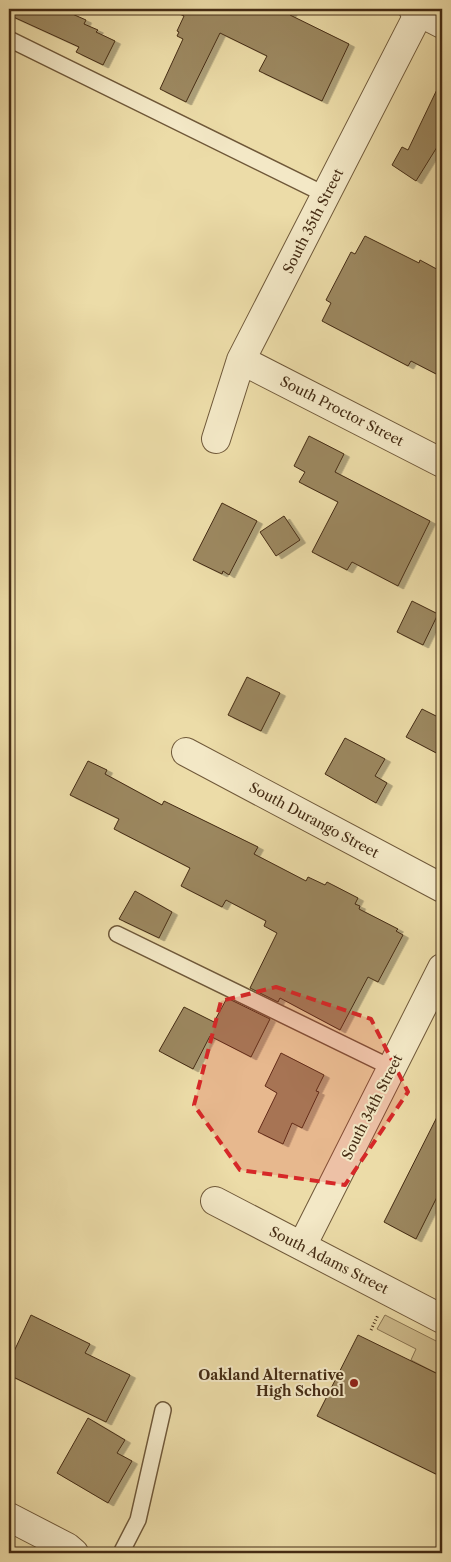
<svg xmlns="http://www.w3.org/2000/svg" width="451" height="1562" viewBox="0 0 451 1562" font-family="'Libre Caslon Text',serif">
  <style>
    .green { fill: #d0be8f; stroke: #8a7552 }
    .building { fill: #9c8861; stroke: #452c14; filter: url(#shadow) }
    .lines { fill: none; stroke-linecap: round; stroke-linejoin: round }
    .service-casing { stroke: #6f5839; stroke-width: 18 }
    .minor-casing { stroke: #6f5839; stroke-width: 30 }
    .path { stroke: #452c14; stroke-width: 3; stroke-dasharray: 1 2.5; stroke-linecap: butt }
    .service { stroke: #f3e8c6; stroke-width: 15 }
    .minor { stroke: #f3e8c6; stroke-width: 28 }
    .marked { fill: #d62828; fill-opacity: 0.2; stroke: #d62828; stroke-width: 4; stroke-dasharray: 10 6; stroke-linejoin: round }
    .poi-dot { fill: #8f2418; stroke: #f3e8c6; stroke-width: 2 }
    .labels { text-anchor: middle; stroke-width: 4; stroke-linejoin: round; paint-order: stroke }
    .street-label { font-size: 14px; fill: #452c14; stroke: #f3e8c6 }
    .poi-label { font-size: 14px; font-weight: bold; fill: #452c14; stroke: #f3e8c6; text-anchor: end }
  </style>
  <defs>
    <filter id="shadow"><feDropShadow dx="5.5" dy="3" stdDeviation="0" flood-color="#0004"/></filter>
  </defs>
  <rect width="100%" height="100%" fill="#ecdca8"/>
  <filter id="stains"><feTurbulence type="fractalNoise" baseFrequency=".004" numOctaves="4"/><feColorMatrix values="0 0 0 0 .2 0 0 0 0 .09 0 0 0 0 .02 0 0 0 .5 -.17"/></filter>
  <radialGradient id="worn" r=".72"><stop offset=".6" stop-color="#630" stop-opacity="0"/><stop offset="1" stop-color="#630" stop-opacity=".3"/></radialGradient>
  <path class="green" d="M 385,1315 L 442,1344 L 442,1376 L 411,1360 L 416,1349 L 377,1329 Z"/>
  <path class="building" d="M 9,9 L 61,9 L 86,20 L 84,24 L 98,30 L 96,32 L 115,41 L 103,65 L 76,52 L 79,47 L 9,15 Z
    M 170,9 L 293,9 L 290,15 L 349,44 L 322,101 L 259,71 L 267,56 L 220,33 L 186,102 L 160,89 L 183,39 L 177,36 L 179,32 L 177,31 L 184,16 Z
    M 442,79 L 442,139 L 416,181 L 392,165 L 402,147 L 408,150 Z
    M 365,236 L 419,263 L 420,260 L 442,272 L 442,377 L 411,361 L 408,366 L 322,321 L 331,303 L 326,300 L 351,252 L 355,254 Z
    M 309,436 L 344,454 L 335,472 L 430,521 L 398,586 L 352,562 L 347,570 L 312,552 L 338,502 L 299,482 L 305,472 L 294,466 Z
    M 222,503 L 257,521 L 229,575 L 223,571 L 222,574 L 193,560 Z
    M 284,516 L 300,540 L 276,556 L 260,532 Z
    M 412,601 L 438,614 L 423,645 L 397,632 Z
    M 247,677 L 280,693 L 261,731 L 228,715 Z
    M 422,709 L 442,719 L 442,756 L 406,737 Z
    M 345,738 L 385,759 L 375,776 L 387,783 L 376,803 L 325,774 Z
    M 88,761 L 107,770 L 105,774 L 162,805 L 164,801 L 258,847 L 254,854 L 306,881 L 308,877 L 325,885 L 327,882 L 358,898 L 355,904 L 360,906 L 359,909 L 398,929 L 396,931 L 403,935 L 378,982 L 368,977 L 340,1030 L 280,998 L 278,1002 L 250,988 L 277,933 L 264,926 L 266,921 L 226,900 L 222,907 L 181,886 L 190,868 L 114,829 L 119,819 L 70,795 Z
    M 135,891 L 172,912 L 159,938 L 119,919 Z
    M 227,998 L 270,1019 L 251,1057 L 210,1036 L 193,1069 L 159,1051 L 184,1007 L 214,1022 Z
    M 281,1053 L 324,1075 L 316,1091 L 319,1092 L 302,1128 L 292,1123 L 283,1144 L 258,1132 L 277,1093 L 265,1086 Z
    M 442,1107 L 442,1187 L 416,1239 L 384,1222 Z
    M 31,1315 L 90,1344 L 85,1353 L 130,1375 L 106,1422 L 9,1375 L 9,1362 Z
    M 358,1335 L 442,1376 L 442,1477 L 317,1416 Z
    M 88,1418 L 125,1440 L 117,1453 L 132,1461 L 108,1503 L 57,1473 Z"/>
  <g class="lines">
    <g class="service-casing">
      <path id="service" d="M 9,39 L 326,195
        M 117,934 L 392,1068
        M 121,1553 L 138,1520 L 163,1410"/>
    </g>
    <g class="minor-casing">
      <path id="minor" d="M 413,9 L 442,24
        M 241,360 L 442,463
        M 216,439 L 241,360 L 421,9
        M 186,752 L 442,888
        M 215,1201 L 442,1319
        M 302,1246 L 442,968
        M 9,1517 L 67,1547 L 74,1553"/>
    </g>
    <path class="path" d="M 371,1330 L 378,1315"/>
    <use href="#service" class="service"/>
    <use href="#minor" class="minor"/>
  </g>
  <path class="marked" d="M 276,987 L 371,1019 L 408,1092 L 345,1185 L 240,1170 L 194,1105 L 221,1001 Z"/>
  <circle class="poi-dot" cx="354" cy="1383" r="5"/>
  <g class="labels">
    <g class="street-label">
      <text transform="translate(313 221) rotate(-63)" y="5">South 35th Street</text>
      <text transform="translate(342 411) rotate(27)" y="5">South Proctor Street</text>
      <text transform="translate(314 820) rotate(28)" y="5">South Durango Street</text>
      <text transform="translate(372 1107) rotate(-63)" y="5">South 34th Street</text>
      <text transform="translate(329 1260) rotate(27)" y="5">South Adams Street</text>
    </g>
    <g class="poi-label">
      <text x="344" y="1380">Oakland Alternative<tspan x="344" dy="16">High School</tspan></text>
    </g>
  </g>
  <rect width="451" height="1562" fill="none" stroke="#ecdca8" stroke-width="30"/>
  <rect x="10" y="10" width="431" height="1542" fill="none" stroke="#452c14" stroke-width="2.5"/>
  <rect x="15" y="15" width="421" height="1532" fill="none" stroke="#452c14"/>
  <rect width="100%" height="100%" filter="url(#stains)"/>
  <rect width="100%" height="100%" fill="url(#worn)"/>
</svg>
